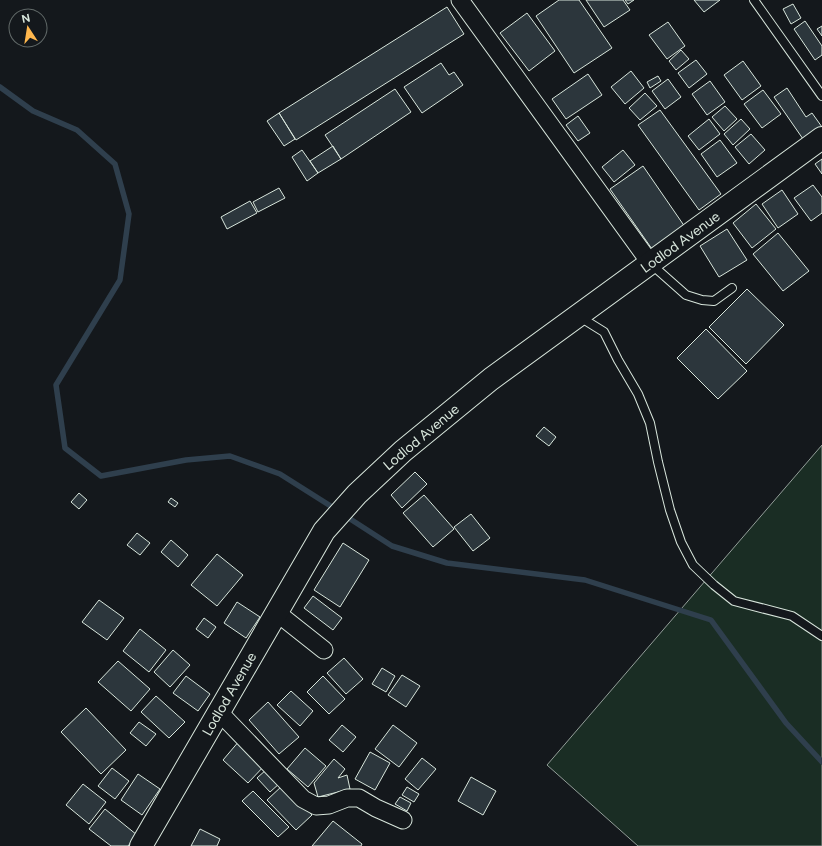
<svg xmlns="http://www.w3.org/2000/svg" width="822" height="846" viewBox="0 0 822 846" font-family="Figtree,sans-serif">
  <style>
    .green { fill: #1a2d24; stroke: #939e99 }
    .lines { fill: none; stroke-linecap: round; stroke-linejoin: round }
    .stream { stroke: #2f3f4d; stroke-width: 5.5 }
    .building { fill: #2c363c; stroke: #d8e6dc }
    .service-casing { stroke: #d8e6dc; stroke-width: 10 }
    .minor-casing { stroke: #d8e6dc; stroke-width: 19 }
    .secondary-casing { stroke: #d8e6dc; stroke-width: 24 }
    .service { stroke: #14181c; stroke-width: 8 }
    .minor { stroke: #14181c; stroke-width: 17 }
    .secondary { stroke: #14181c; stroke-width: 22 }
    .labels { text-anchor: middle; stroke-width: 3; stroke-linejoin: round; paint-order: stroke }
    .street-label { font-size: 14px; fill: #d8e6dc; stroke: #14181c }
  </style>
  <rect width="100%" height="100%" fill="#14181c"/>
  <path class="green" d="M 822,445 L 822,846 L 638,846 L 547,765 Z"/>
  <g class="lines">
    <path class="stream" d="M 0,87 L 33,111 L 77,130 L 115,164 L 129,214 L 120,280 L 56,385 L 65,448 L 101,476 L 186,460 L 230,456 L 280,474 L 337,510
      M 344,515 L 392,546 L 447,563 L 585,580 L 711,620 L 786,723 L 822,762"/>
  </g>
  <path class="building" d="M 559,0 L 579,0 L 612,48 L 574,73 L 536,16 Z
    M 586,0 L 623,0 L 630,10 L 604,27 Z
    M 625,0 L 634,0 L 628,4 Z
    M 694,0 L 720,0 L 704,12 Z
    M 793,4 L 801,18 L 791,24 L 783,9 Z
    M 447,7 L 464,34 L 296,140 L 279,113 Z
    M 527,13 L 555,51 L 529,71 L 500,33 Z
    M 805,21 L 822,46 L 822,55 L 815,60 L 794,29 Z
    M 668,22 L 685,46 L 667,59 L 649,35 Z
    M 822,26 L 822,36 L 817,29 Z
    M 681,50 L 689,59 L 676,70 L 669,61 Z
    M 696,60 L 707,74 L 689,88 L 678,73 Z
    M 743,61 L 761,86 L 742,100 L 724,75 Z
    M 441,63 L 449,75 L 454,72 L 463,85 L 422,113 L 404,87 Z
    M 631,71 L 644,88 L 625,104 L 611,87 Z
    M 588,74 L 602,95 L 566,119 L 552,99 Z
    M 658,76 L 661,81 L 650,88 L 647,82 Z
    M 668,79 L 681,97 L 665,109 L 652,91 Z
    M 710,81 L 725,102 L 707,115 L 692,94 Z
    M 787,88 L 806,117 L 812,113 L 822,127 L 803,139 L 774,97 Z
    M 395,89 L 411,112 L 341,159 L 325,135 Z
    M 763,90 L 781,114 L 762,128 L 744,104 Z
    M 645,93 L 657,106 L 640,120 L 629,108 Z
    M 725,106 L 737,119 L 724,131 L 712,117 Z
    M 660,110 L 721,194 L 699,210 L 638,125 Z
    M 279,113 L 295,139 L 284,146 L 267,121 Z
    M 578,116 L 590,133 L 578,141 L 566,125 Z
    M 709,119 L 720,134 L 699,150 L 688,136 Z
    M 741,119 L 750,129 L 733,145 L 724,134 Z
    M 751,134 L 765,150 L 749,164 L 735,147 Z
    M 720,140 L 737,163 L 717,177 L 701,154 Z
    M 333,146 L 341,159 L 318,173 L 310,161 Z
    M 302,150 L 318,173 L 307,181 L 292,157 Z
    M 623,150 L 635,165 L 614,182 L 602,167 Z
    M 822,159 L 822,174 L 815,164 Z
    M 643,166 L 685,227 L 652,249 L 610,189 Z
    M 813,185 L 822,197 L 822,213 L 811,221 L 794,198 Z
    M 279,188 L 285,198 L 258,212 L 253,202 Z
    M 782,190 L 798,214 L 778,228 L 762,204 Z
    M 250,201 L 257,213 L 227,229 L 221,217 Z
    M 756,204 L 776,229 L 752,248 L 733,223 Z
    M 727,229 L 747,260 L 719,277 L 700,246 Z
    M 778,233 L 809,271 L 783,291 L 753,254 Z
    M 747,289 L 784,325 L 746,364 L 709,327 Z
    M 706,329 L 747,371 L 718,399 L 677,358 Z
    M 544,427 L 556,437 L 549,446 L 536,436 Z
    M 415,472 L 427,484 L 402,508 L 391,495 Z
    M 79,493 L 87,500 L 79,509 L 71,502 Z
    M 424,495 L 454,529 L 433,547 L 403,513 Z
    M 171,498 L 178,503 L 175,507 L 168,502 Z
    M 471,514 L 490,538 L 473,551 L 454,527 Z
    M 137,533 L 150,543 L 140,555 L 127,545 Z
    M 171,540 L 188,555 L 178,567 L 161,552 Z
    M 343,543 L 369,560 L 340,607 L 314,590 Z
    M 217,554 L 243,575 L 217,606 L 191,585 Z
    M 313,596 L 342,618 L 333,630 L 304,608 Z
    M 99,600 L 124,618 L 107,640 L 82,622 Z
    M 237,602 L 260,617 L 246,638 L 224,623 Z
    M 204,618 L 216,627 L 208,638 L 196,629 Z
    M 140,629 L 166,650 L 149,672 L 123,651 Z
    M 173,650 L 190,665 L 170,687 L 154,672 Z
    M 344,658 L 363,679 L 346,694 L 327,673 Z
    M 118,661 L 150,689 L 131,711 L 98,682 Z
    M 382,668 L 395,676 L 386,692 L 372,684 Z
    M 402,675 L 420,686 L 406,707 L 388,695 Z
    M 186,676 L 210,694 L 198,711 L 173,693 Z
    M 323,676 L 345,699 L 329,714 L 307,692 Z
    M 291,691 L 313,711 L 300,726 L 277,705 Z
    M 156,696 L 185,722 L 169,738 L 141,712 Z
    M 268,702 L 299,737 L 279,754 L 249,720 Z
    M 86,708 L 126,750 L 101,774 L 61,732 Z
    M 139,722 L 156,734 L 146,746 L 130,733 Z
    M 342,725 L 356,737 L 343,752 L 329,740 Z
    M 393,725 L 417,743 L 399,767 L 375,749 Z
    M 240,740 L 266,764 L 248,783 L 223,760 Z
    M 305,748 L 326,766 L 308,787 L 287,769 Z
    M 370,752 L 390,763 L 375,790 L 355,779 Z
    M 422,758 L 436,769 L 418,790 L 405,779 Z
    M 334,759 L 345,769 L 338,778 L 347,775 L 350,789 L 318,797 L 314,783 Z
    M 112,768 L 129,781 L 115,799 L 98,786 Z
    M 267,769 L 280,783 L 270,792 L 257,778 Z
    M 138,774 L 160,789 L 142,815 L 121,800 Z
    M 471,777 L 496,791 L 483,815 L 458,801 Z
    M 83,784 L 106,802 L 89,824 L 66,805 Z
    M 283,785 L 312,815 L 296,830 L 267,800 Z
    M 407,787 L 419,794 L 414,802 L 402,795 Z
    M 253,791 L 289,827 L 278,837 L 242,801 Z
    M 400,797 L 411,803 L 407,811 L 395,804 Z
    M 105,809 L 137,835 L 128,846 L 111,846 L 89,829 Z
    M 333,821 L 362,844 L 361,846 L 312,846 Z
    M 200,829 L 220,839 L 217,846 L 191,846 Z"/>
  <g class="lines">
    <g class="service-casing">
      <path id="service" d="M 754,0 L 822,96
        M 651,264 L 686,295 L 702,300 L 714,301 L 732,288
        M 580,317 L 604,332 L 618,360 L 638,394 L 650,423 L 658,462 L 670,510 L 681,542 L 693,565 L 714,585 L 734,601 L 792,616 L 822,636"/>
    </g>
    <g class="minor-casing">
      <path id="minor" d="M 460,0 L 651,264
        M 276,612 L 324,650
        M 219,712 L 303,799 L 316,806 L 329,805 L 347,798 L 359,798 L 376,808 L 403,820"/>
    </g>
    <g class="secondary-casing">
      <path id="secondary" d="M 141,846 L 324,531 L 357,494 L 403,451 L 491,379 L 822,138"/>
    </g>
    <use href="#service" class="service"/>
    <use href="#minor" class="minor"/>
    <use href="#secondary" class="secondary"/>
  </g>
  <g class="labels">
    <g class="street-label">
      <text transform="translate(680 242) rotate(-36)" y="5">Lodlod Avenue</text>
      <text transform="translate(421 437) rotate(-40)" y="5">Lodlod Avenue</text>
      <text transform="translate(229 694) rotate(-60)" y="5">Lodlod Avenue</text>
    </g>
  </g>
  <g transform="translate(28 28) rotate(348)"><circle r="19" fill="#14181c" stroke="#626a69"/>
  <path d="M0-3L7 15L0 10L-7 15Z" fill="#ffb74d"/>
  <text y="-6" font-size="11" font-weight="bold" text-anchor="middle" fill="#d8e6dc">N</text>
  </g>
</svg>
